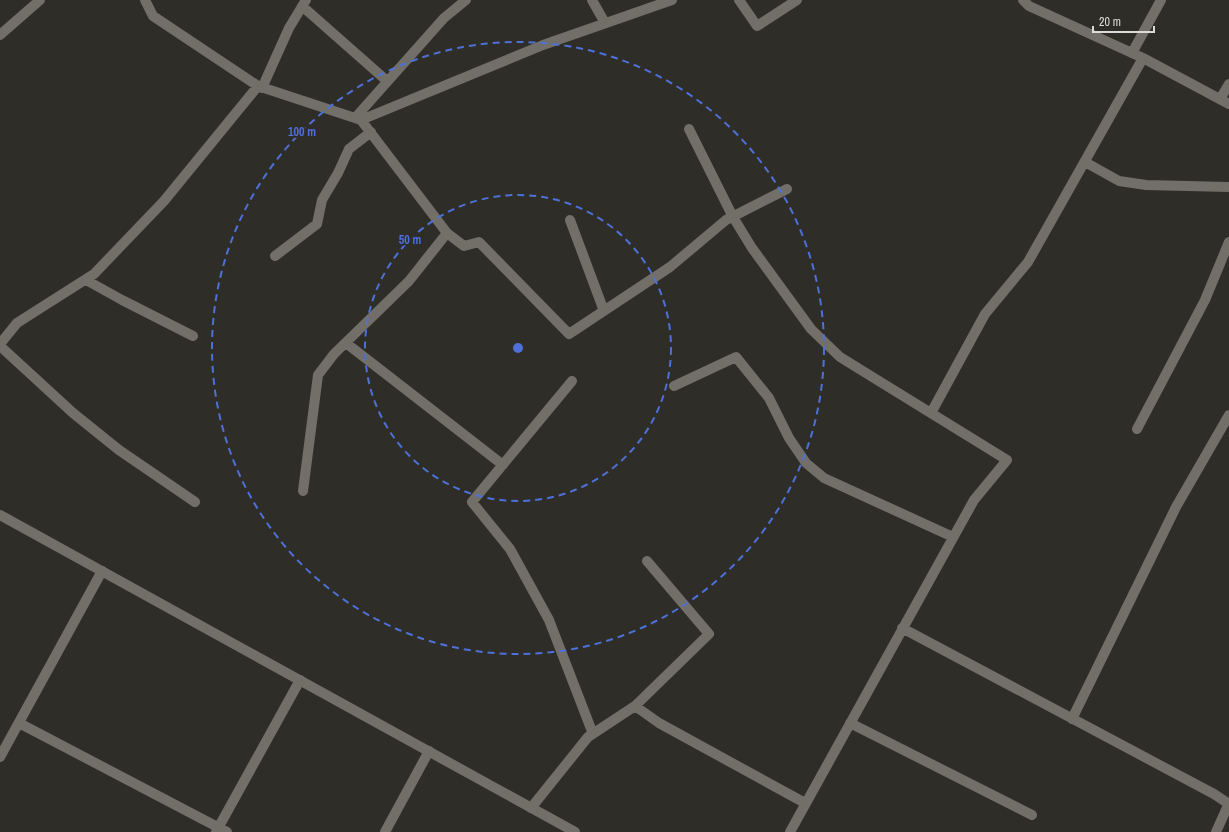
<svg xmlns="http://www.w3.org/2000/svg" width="1229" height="832" viewBox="0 0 1229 832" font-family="'Archivo Narrow',sans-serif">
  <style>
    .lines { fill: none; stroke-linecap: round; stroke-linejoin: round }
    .minor { stroke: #716f68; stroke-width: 10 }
    .tertiary { stroke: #716f68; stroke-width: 10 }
    .ring { fill: none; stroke: #4d71d8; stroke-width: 2; stroke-dasharray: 7 5 }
    .centre { fill: #4d71d8; stroke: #2f2d28; stroke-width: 2 }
    .ring-label { font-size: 12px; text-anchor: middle; font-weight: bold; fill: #4d71d8; stroke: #2f2d28; stroke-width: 4; stroke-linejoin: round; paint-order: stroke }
  </style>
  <rect width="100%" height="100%" fill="#2f2d28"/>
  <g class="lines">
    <path class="minor" d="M 145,0 L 153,16 L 258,86 L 361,120 L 543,45 L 672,0
      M 592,0 L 605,23
      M 739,0 L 757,26 L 797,0
      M 1023,0 L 1029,6 L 1143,58 L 1229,104
      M 302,6 L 387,81
      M 0,35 L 40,0
      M 1132,53 L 1161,0
      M 262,88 L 289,28 L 306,0
      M 1220,99 L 1229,84
      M 355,118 L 444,18 L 466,0
      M 361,120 L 447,233 L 464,246 L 479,242 L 569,334 L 670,267 L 726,220 L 787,189
      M 689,129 L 733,217 L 752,248 L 811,329 L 840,357 L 1007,460 L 974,500 L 790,832
      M 1085,162 L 1119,181 L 1146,185 L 1229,187
      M 570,220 L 604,311
      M 275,256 L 317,224 L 322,200 L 338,173 L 349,149 L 371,132
      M 86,280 L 122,300 L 193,336
      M 346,343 L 503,465
      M 0,344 L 17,323 L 94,274 L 164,201 L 258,86
      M 0,346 L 73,413 L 119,450 L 195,502
      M 572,381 L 472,502 L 510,549 L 549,620 L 593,734
      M 674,386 L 736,357 L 769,398 L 789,438 L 806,463 L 824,478 L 953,537
      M 931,413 L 985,314 L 1028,262 L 1143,58
      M 1137,429 L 1205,300 L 1229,242
      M 303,491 L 318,375 L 334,354 L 409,281 L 447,233
      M 902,628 L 1214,794 L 1229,804
      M 635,706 L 659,723 L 805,803
      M 1072,719 L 1176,507 L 1229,415
      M 19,723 L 227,832
      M 850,723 L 1032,815
      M 0,757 L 102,571
      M 531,808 L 588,737 L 635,706 L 709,634 L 647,561
      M 216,832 L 300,680
      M 385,832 L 429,751
      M 1216,832 L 1229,803"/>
    <path class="tertiary" d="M 0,515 L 575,832"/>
  </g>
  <g class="ring">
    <circle cx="518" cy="348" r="153"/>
    <circle cx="518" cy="348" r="306"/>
  </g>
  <circle cx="518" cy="348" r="6" class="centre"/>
  <g class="ring-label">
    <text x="302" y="136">100 m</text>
    <text x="410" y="244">50 m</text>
  </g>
  <path d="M1093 26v6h61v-6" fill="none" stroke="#dcdbd7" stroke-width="2"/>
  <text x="1099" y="26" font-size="12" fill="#dcdbd7" stroke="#2f2d28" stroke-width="3" paint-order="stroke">20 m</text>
</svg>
